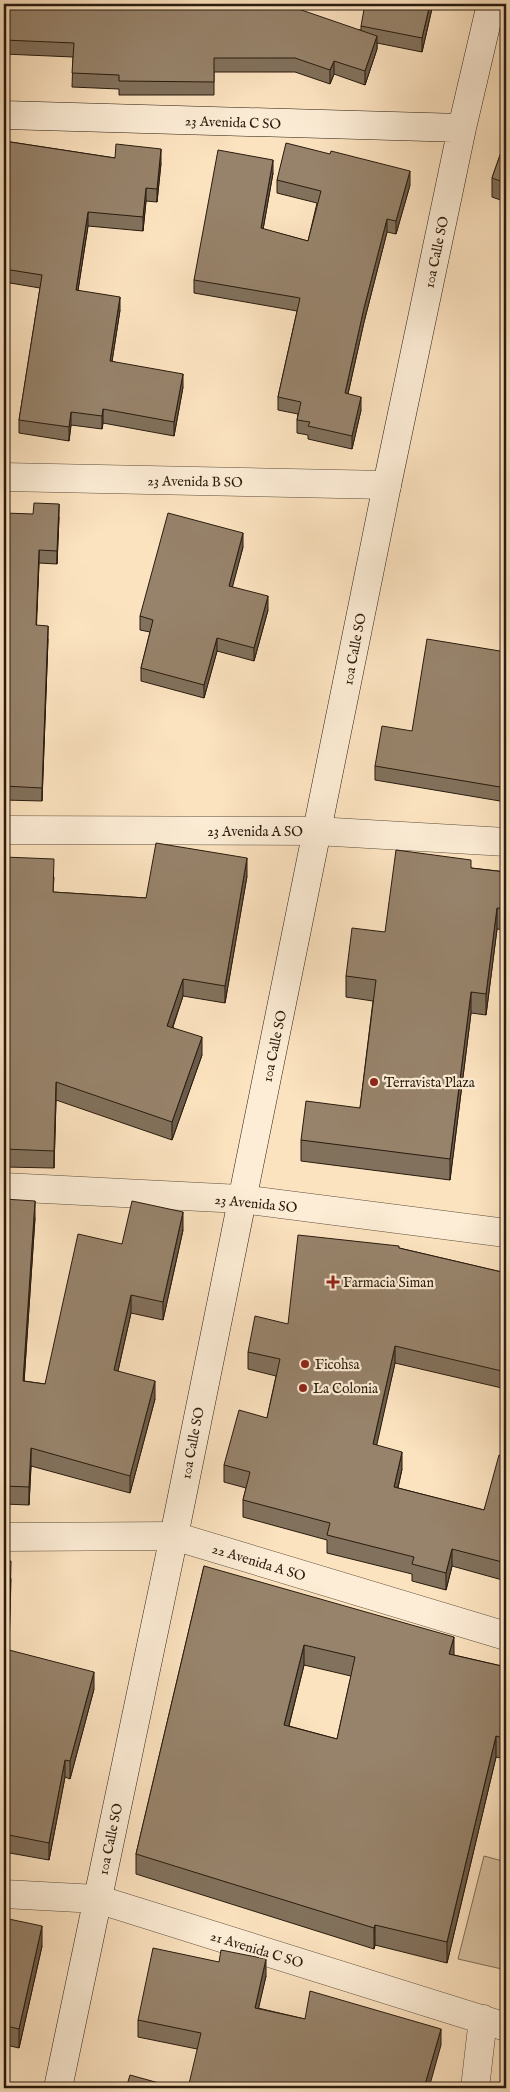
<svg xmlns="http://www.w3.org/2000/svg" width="510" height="2092" viewBox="0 0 510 2092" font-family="'IM FELL English',serif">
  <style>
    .green { fill: #d8c1a2; stroke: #806e58 }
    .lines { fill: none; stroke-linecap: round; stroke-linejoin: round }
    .street-casing { stroke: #5e4d3a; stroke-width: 29 }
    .secondary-casing { stroke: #291b0e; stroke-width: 29 }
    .street { stroke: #fdedd6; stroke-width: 28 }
    .secondary { stroke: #fdedd6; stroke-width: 28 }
    .wall { fill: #82715c; stroke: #291b0e; fill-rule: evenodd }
    .shaded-wall { fill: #6a5c4b; stroke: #291b0e }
    .building { fill: #97836b; stroke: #291b0e; fill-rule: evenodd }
    .poi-dot { fill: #8f2418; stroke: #fdedd6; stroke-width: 2 }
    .labels { text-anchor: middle; stroke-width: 4.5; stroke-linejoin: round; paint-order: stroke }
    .street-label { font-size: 14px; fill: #291b0e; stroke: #fdedd6 }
    .poi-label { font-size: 14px; fill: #291b0e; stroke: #fdedd6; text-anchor: start }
  </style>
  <rect width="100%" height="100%" fill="#fce3c0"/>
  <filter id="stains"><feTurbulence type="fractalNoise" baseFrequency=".004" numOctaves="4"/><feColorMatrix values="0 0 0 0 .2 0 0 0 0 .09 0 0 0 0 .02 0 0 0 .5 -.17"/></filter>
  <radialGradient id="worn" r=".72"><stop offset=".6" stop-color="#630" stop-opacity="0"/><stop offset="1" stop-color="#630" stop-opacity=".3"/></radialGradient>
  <path class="green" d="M 484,1856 L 506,1862 L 506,1970 L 458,1959 Z"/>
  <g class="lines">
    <g class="street-casing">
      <path id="street" d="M 4,477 L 387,485
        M 4,830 L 316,831 L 506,842
        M 4,1187 L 241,1199 L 506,1233
        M 4,1537 L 174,1536 L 506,1636
        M 4,1894 L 97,1899 L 506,2027
        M 475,2088 L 483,2019"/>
    </g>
    <g class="secondary-casing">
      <path id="secondary" d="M 4,115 L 462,128
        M 58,2088 L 174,1536 L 387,485 L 462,128 L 491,4"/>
    </g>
    <use href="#street" class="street"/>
    <use href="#secondary" class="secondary"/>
  </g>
  <path class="wall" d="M 4,4 L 361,30 L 361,26 L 433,4 L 422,52 L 377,43 L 377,49 L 365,85 L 334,74 L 330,84 L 295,72 L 214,72 L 214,95 L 119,95 L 119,89 L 72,87 L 73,57 L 4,54 Z
    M 506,138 L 506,202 L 492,197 L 492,178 Z
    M 4,141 L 115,158 L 161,163 L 157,202 L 146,201 L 143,231 L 88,226 L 78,290 L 120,310 L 112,361 L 183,387 L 174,436 L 103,423 L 102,429 L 71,425 L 69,441 L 19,433 L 19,420 L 40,288 L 4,282 Z
    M 273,173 L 263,229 L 308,241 L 317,203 L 277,193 L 277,180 L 410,185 L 396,234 L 387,232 L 364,322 L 348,394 L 361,410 L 352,449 L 308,439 L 308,435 L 297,433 L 297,420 L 298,414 L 278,410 L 278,397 L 297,311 L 194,293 L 194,280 Z
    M 59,517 L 57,564 L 39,563 L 36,625 L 48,639 L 42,801 L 4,800 L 4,524 Z
    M 243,547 L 232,587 L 268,610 L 254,661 L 217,651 L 204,698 L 141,681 L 141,668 L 150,632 L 140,630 L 140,616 Z
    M 506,652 L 506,725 L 503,745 L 506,745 L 506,802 L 375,780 L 375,766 L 412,731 Z
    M 4,857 L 54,877 L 53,892 L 146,898 L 247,876 L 225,1003 L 183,996 L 173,1027 L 202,1055 L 172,1140 L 56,1100 L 54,1168 L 4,1167 Z
    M 471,868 L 506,872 L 506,930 L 497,929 L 486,1015 L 471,1013 L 450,1180 L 301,1161 L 301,1140 L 360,1108 L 373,1001 L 346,997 L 346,976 L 385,932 Z
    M 4,1199 L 35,1218 L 24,1381 L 45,1384 L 122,1244 L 183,1230 L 163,1320 L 131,1313 L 118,1371 L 155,1399 L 130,1493 L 31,1466 L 29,1505 L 4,1504 Z
    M 399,1248 L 506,1273 L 506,1389 L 395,1363 L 376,1445 L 402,1469 L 398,1488 L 484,1510 L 506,1457 L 506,1581 L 452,1566 L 446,1590 L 412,1581 L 412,1574 L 327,1553 L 327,1540 L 243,1517 L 243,1500 L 246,1488 L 224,1482 L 224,1465 L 267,1418 L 276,1376 L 248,1369 L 248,1352 Z
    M 4,1561 L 11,1579 L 9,1650 L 94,1689 L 70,1779 L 65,1777 L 49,1860 L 4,1852 Z
    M 204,1566 L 454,1655 L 506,1667 L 506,1759 L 496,1757 L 447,1963 L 375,1945 L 374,1949 L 136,1874 L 136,1854 ZM 304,1665 L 351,1676 L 337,1739 L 289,1726 Z
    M 4,1918 L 42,1946 L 19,2048 L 6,2045 Z
    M 266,1976 L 258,2008 L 305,2019 L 441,2045 L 197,2049 L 138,2037 L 138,2020 Z"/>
  <path class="shaded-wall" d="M 430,4 L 433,4 L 422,52 L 422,38 Z
    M 377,36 L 377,49 L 365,85 L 365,71 Z
    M 334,61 L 334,74 L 330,84 L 330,70 Z
    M 161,149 L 161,163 L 157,202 L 157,189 Z
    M 273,160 L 273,173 L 261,241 L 261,228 Z
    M 410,171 L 410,185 L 396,234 L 396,221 Z
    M 146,188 L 146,201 L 143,231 L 143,217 Z
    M 88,212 L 88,226 L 76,303 L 76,290 Z
    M 387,219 L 387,232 L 364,322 L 345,407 L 345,393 L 364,308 Z
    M 120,297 L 120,310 L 110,374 L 110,361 Z
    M 183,374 L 183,387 L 174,436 L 174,422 Z
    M 361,397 L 361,410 L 352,449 L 352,436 Z
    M 103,409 L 103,423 L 102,429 L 102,416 Z
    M 71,412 L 71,425 L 69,441 L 69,427 Z
    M 59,504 L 59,517 L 57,564 L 57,551 Z
    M 243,533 L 243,547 L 229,600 L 229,586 Z
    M 39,550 L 39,563 L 36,639 L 36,625 Z
    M 268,596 L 268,610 L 254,661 L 254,648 Z
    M 48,626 L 48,639 L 42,801 L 42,788 Z
    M 217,638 L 217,651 L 204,698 L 204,685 Z
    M 506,712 L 506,725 L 501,758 L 501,744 Z
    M 247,858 L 247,876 L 225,1003 L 225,986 Z
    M 497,908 L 497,929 L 486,1015 L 486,994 Z
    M 183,979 L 183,996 L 167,1043 L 167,1026 Z
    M 471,992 L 471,1013 L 450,1180 L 450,1159 Z
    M 202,1037 L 202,1055 L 172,1140 L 172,1122 Z
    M 56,1082 L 56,1100 L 54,1168 L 54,1151 Z
    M 35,1201 L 35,1218 L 23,1398 L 23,1381 Z
    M 183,1212 L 183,1230 L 163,1320 L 163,1302 Z
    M 131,1295 L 131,1313 L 114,1388 L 114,1370 Z
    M 395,1346 L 395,1363 L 373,1462 L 373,1444 Z
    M 155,1381 L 155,1399 L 130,1493 L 130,1476 Z
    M 31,1448 L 31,1466 L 29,1505 L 29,1487 Z
    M 402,1452 L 402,1469 L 394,1504 L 394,1487 Z
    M 452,1549 L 452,1566 L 446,1590 L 446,1573 Z
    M 454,1637 L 454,1657 L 449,1654 Z
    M 304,1645 L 304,1665 L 284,1745 L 284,1725 Z
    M 94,1672 L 94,1689 L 70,1779 L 70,1761 Z
    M 496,1736 L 496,1757 L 447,1963 L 447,1942 Z
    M 65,1760 L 65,1777 L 49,1860 L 49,1843 Z
    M 375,1925 L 375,1945 L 374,1949 L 374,1928 Z
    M 42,1926 L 42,1946 L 19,2048 L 19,2029 Z
    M 266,1959 L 266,1976 L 255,2024 L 255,2008 Z
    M 6,2026 L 6,2045 L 4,2057 L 4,2038 Z
    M 441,2029 L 441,2045 L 429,2088 L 424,2088 Z"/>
  <path class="building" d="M 4,4 L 284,4 L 377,36 L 365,71 L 334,61 L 330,70 L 295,58 L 214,58 L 214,82 L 119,81 L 119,75 L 72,73 L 74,43 L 4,40 Z
    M 365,4 L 430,4 L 422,38 L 361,26 Z
    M 506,138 L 506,183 L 492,178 Z
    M 4,141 L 115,158 L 116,144 L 161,149 L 157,189 L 146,188 L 143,217 L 88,212 L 76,290 L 120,297 L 110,361 L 183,374 L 174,422 L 103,409 L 102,416 L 71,412 L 69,427 L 19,420 L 42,275 L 4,269 Z
    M 286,143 L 330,154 L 331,151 L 410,171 L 396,221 L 387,219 L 364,308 L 345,393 L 361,397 L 352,436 L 308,426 L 310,422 L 297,420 L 301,402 L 278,397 L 300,298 L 194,280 L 218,150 L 273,160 L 261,228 L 308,241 L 321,191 L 277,180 Z
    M 34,503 L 59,504 L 57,551 L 39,550 L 36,625 L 48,626 L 42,788 L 4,786 L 4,513 L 33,514 Z
    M 168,513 L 243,533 L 229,586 L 268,596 L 254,648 L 217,638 L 204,685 L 141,668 L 153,620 L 140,616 Z
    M 427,639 L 506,652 L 506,712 L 501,744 L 506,745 L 506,788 L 375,766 L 382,726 L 412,731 Z
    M 156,843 L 247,858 L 225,986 L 183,979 L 167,1026 L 202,1037 L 172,1122 L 56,1082 L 54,1151 L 4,1149 L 4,857 L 54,859 L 53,892 L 146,898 Z
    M 396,850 L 471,860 L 471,868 L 506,872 L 506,909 L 497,908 L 486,994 L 471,992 L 450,1159 L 301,1140 L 306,1101 L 360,1108 L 376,980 L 346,976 L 352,928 L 385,932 Z
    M 4,1199 L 35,1201 L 23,1381 L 45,1384 L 78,1234 L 122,1244 L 132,1201 L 183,1212 L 163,1302 L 131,1295 L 114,1370 L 155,1381 L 130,1476 L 31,1448 L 29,1487 L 4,1486 Z
    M 298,1235 L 399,1246 L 399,1248 L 506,1273 L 506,1372 L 395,1346 L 373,1444 L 402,1452 L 394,1487 L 484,1510 L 499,1455 L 506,1457 L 506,1563 L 452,1549 L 446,1573 L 412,1564 L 414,1557 L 327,1535 L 330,1523 L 243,1500 L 250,1472 L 224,1465 L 239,1410 L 267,1418 L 280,1359 L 248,1352 L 255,1316 L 288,1324 Z
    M 4,1561 L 11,1561 L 9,1650 L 94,1672 L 70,1761 L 65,1760 L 49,1843 L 4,1834 Z
    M 204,1566 L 454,1637 L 449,1654 L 506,1667 L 506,1739 L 496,1736 L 447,1942 L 375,1925 L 374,1928 L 136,1854 ZM 304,1645 L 355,1657 L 337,1739 L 284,1725 Z
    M 4,1918 L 42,1926 L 19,2029 L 6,2026 L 4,2038 Z
    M 153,1948 L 219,1962 L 221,1950 L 266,1959 L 255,2008 L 305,2019 L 310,1991 L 441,2029 L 424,2088 L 188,2088 L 201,2033 L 138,2020 Z
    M 130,2075 L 177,2088 L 126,2088 Z"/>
  <g class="poi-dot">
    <circle cx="374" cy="1082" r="5"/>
    <path d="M330.5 1274.5h5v5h5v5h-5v5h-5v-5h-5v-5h5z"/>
    <circle cx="305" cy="1364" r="5"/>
    <circle cx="303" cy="1388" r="5"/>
  </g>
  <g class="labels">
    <g class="street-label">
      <text transform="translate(233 122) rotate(2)" y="5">23 Avenida C SO</text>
      <text transform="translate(436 252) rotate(-78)" y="5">10a Calle SO</text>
      <text transform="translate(195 481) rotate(1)" y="5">23 Avenida B SO</text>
      <text transform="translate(354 649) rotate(-79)" y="5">10a Calle SO</text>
      <text x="255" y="836">23 Avenida A SO</text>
      <text transform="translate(274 1046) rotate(-78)" y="5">10a Calle SO</text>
      <text transform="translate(256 1203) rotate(6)" y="5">23 Avenida SO</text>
      <text transform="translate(192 1443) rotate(-79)" y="5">10a Calle SO</text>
      <text transform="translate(259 1562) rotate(17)" y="5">22 Avenida A SO</text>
      <text transform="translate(110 1839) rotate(-78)" y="5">10a Calle SO</text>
      <text transform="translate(257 1949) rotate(17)" y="5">21 Avenida C SO</text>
    </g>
    <g class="poi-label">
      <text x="384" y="1087">Terravista Plaza</text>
      <text x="343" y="1287">Farmacia Siman</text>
      <text x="315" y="1369">Ficohsa</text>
      <text x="313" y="1393">La Colonia</text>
    </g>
  </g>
  <rect width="510" height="2092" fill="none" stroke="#fce3c0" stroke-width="20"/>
  <rect x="5" y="5" width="500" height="2082" fill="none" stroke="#291b0e" stroke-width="2.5"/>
  <rect x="10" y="10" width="490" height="2072" fill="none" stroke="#291b0e"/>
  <rect width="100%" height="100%" filter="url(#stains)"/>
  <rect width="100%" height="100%" fill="url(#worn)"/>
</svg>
